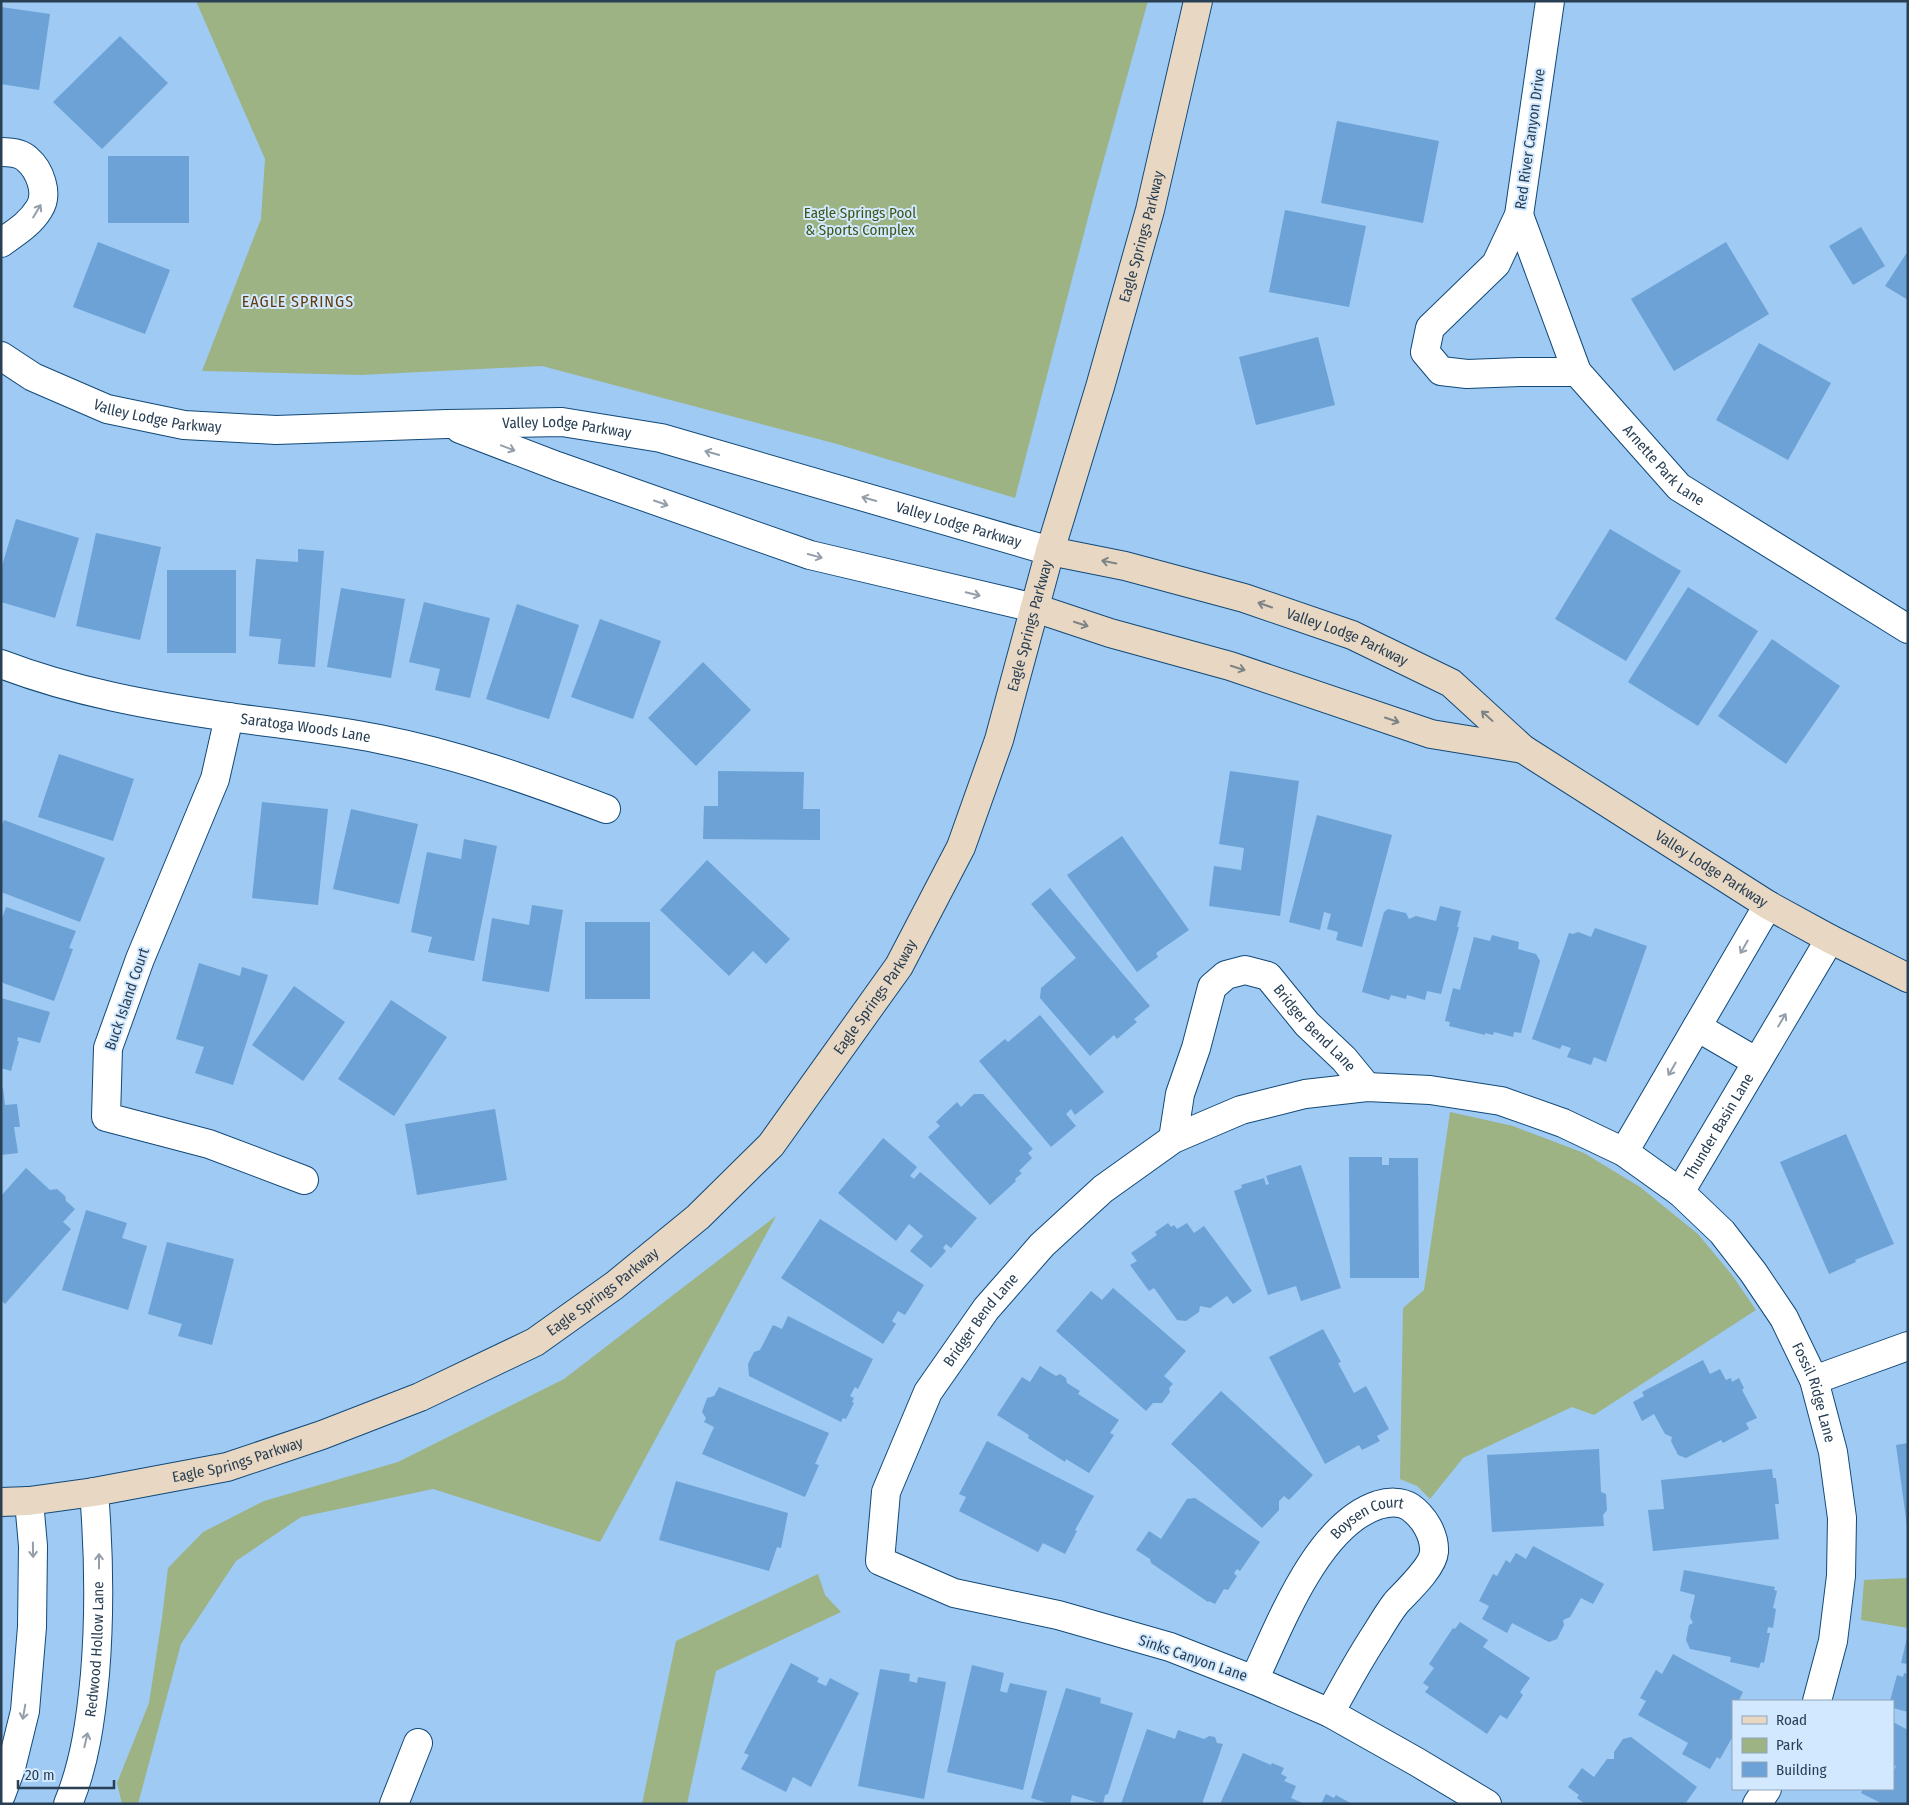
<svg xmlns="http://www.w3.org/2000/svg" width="1909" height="1805" viewBox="0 0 1909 1805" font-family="'Fira Sans Condensed',sans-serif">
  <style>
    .green { fill: #9db384 }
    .building { fill: #6ca2d5 }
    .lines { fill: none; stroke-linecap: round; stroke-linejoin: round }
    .street-casing { stroke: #124977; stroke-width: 30 }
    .secondary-casing { stroke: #124977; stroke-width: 30 }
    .street { stroke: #fff; stroke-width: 28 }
    .secondary { stroke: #e8d7c2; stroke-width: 28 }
    .oneway { stroke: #949faa }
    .oneway2 { stroke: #7e8386 }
    .labels { text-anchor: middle; stroke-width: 4; stroke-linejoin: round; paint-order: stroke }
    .street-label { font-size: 15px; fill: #283f54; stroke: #d2e8fe }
    .park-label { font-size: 15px; fill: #3d5514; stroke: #d2e8fe }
    .neighbourhood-label { font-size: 16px; letter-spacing: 1px; fill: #623d0b; stroke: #d2e8fe }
  </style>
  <rect width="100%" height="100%" fill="#9ecaf4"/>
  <path class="green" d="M 196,1 L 1148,1 L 1094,195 L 1015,498 L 837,444 L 542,366 L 361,375 L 202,371 L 261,219 L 265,159 Z
    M 1450,1112 L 1513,1126 L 1584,1153 L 1640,1187 L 1698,1234 L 1732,1275 L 1756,1310 L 1594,1415 L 1572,1407 L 1463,1458 L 1430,1499 L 1417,1486 L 1400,1479 L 1403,1308 L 1424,1290 Z
    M 776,1216 L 600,1542 L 433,1489 L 301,1517 L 236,1561 L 181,1644 L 138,1804 L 122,1804 L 117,1783 L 149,1703 L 162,1618 L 168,1568 L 203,1532 L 264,1501 L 398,1462 L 564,1379 Z
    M 818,1574 L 825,1595 L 841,1612 L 716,1671 L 687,1804 L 642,1804 L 676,1641 Z
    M 1908,1578 L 1908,1628 L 1861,1620 L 1864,1580 Z"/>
  <path class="building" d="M 1,7 L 50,14 L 39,90 L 1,84 Z
    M 120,36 L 168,83 L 102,149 L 53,102 Z
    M 1337,121 L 1439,141 L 1423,223 L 1321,203 Z
    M 108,156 L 189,156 L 189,223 L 108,223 Z
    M 1285,210 L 1366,226 L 1349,307 L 1269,292 Z
    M 1861,227 L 1885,266 L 1853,285 L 1829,246 Z
    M 98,242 L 170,270 L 145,334 L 73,307 Z
    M 1726,242 L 1769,314 L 1674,371 L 1631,299 Z
    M 1908,251 L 1908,300 L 1885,286 Z
    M 1318,337 L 1335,405 L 1256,425 L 1239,357 Z
    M 1759,343 L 1831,383 L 1788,460 L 1716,420 Z
    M 16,519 L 79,538 L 55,618 L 1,602 L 1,569 Z
    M 1610,529 L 1681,571 L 1626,661 L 1555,619 Z
    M 96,533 L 161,547 L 140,640 L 76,626 Z
    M 298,549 L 324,551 L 315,667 L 278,664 L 281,639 L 249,636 L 256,559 L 298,562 Z
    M 167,570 L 236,570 L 236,653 L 167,653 Z
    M 1688,587 L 1758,631 L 1698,726 L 1628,682 Z
    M 341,588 L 405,599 L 391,678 L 327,667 Z
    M 424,602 L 490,618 L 470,698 L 435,690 L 440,669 L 409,662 Z
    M 517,604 L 579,625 L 549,719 L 486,699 Z
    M 600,619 L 661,641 L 633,719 L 571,697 Z
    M 1772,639 L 1840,686 L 1786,764 L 1718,716 Z
    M 703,662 L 751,710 L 696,766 L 648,718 Z
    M 59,754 L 134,779 L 113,841 L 38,817 Z
    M 718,771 L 804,772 L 803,809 L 820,809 L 820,840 L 703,839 L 704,806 L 718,806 Z
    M 1230,771 L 1299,781 L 1280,916 L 1209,906 L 1214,866 L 1241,870 L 1244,848 L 1219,844 Z
    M 262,802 L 328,809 L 318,905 L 252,898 Z
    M 351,809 L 418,824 L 399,904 L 333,889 Z
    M 1317,815 L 1392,835 L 1362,947 L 1336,940 L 1338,932 L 1327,929 L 1331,914 L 1324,912 L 1320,930 L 1289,922 Z
    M 4,820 L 105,858 L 80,922 L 1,892 L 1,828 Z
    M 1122,836 L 1189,930 L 1156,953 L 1158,957 L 1137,972 L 1067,875 Z
    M 464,839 L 497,846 L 474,961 L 428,952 L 432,937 L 411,932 L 427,852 L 461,859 Z
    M 707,860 L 790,939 L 766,964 L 753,951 L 729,976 L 660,910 Z
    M 1050,888 L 1150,1006 L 1134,1019 L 1137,1022 L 1117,1039 L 1114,1035 L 1090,1056 L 1040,998 L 1041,988 L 1076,958 L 1031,904 Z
    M 532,905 L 563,910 L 549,992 L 482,981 L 492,918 L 529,925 Z
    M 1440,906 L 1461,911 L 1457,927 L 1459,927 L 1441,994 L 1427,991 L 1425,1000 L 1407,995 L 1406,999 L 1391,995 L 1389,1000 L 1362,992 L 1384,912 L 1388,909 L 1406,913 L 1409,919 L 1416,916 L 1436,921 Z
    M 6,907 L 76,931 L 69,948 L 73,949 L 54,1001 L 3,983 L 1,980 L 1,921 Z
    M 585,922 L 650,922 L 650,999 L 585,999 Z
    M 1595,928 L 1647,946 L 1606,1062 L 1594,1057 L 1591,1065 L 1567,1057 L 1571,1048 L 1562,1045 L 1560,1049 L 1532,1039 L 1569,933 L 1573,934 L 1578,932 L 1591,937 Z
    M 1492,935 L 1519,942 L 1518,949 L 1536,954 L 1540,961 L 1521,1033 L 1514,1032 L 1513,1037 L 1494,1032 L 1493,1035 L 1485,1033 L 1485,1035 L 1449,1026 L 1450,1022 L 1445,1021 L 1453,988 L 1460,990 L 1474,937 L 1490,941 Z
    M 199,963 L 240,976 L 242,967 L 268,975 L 233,1085 L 195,1073 L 204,1047 L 176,1039 Z
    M 294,986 L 345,1022 L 303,1081 L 252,1045 Z
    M 1,998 L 50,1012 L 40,1043 L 18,1037 L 17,1041 L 19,1041 L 11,1071 L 1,1068 Z
    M 391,1000 L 447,1037 L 394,1116 L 338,1079 Z
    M 1040,1015 L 1104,1092 L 1075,1115 L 1071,1109 L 1066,1114 L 1076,1126 L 1051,1147 L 979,1061 L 1005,1039 L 1008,1042 Z
    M 1,1088 L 3,1088 L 5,1105 L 17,1104 L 20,1127 L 14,1127 L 18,1153 L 1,1155 Z
    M 974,1094 L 983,1094 L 1033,1149 L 1028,1153 L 1032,1158 L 1019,1171 L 1022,1173 L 1015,1179 L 1016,1181 L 990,1205 L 928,1137 L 940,1126 L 936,1122 L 957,1102 L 961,1107 Z
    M 495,1109 L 507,1180 L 417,1195 L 405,1124 Z
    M 1846,1134 L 1894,1244 L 1855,1260 L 1856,1262 L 1829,1274 L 1780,1162 Z
    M 883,1138 L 917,1167 L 910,1176 L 914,1179 L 920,1172 L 977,1218 L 951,1248 L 946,1244 L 943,1248 L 946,1251 L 931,1268 L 910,1251 L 923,1236 L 909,1224 L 896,1241 L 838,1193 Z
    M 1349,1157 L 1382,1157 L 1382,1165 L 1389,1165 L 1389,1158 L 1418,1158 L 1419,1278 L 1350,1278 Z
    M 1301,1165 L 1341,1288 L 1301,1301 L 1296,1286 L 1268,1295 L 1234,1191 L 1242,1188 L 1241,1185 L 1264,1178 L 1266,1185 L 1269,1184 L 1266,1176 Z
    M 26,1168 L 50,1190 L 57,1189 L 65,1196 L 66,1201 L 75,1209 L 63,1222 L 71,1229 L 5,1304 L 1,1300 L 1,1196 Z
    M 86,1210 L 127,1223 L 122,1238 L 147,1246 L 128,1310 L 62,1290 Z
    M 820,1219 L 924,1285 L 905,1315 L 898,1311 L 892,1321 L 896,1324 L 883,1344 L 781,1278 Z
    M 1168,1223 L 1171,1227 L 1174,1225 L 1177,1229 L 1187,1223 L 1194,1233 L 1204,1226 L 1252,1291 L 1233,1304 L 1227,1296 L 1210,1308 L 1200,1306 L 1199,1312 L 1186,1321 L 1177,1320 L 1154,1288 L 1149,1291 L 1130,1265 L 1137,1261 L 1131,1253 L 1157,1235 L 1155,1232 Z
    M 167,1242 L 234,1259 L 212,1345 L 178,1336 L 182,1324 L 148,1314 Z
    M 1113,1288 L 1186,1351 L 1164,1376 L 1173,1384 L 1169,1388 L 1170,1392 L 1162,1403 L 1153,1403 L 1146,1411 L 1056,1331 L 1091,1291 L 1102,1300 Z
    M 788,1316 L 873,1359 L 858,1389 L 855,1387 L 850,1396 L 854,1398 L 852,1402 L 854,1403 L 846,1419 L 843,1418 L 841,1422 L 749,1376 L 748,1364 L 754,1352 L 760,1350 L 773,1325 L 782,1329 Z
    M 1323,1329 L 1341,1362 L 1338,1363 L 1354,1393 L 1366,1386 L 1389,1429 L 1377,1436 L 1380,1441 L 1362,1450 L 1359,1445 L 1325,1464 L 1269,1357 Z
    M 1703,1360 L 1710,1374 L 1720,1369 L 1726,1380 L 1731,1378 L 1732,1382 L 1739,1378 L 1744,1388 L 1742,1390 L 1757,1418 L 1746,1423 L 1749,1429 L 1723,1443 L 1721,1440 L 1686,1458 L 1678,1455 L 1671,1441 L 1672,1437 L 1665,1434 L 1654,1414 L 1642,1421 L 1633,1402 L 1644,1396 L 1642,1392 Z
    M 1040,1366 L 1056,1376 L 1060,1374 L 1066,1378 L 1067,1383 L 1080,1391 L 1078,1394 L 1119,1420 L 1110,1433 L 1114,1435 L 1089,1473 L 1066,1459 L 1065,1462 L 1028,1438 L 1029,1435 L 997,1415 L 1022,1377 L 1030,1382 Z
    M 719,1387 L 829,1433 L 815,1464 L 819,1465 L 805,1497 L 702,1454 L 714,1427 L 704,1422 L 706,1418 L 702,1412 L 707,1398 L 714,1396 Z
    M 1221,1391 L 1313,1475 L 1289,1500 L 1284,1496 L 1279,1501 L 1279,1510 L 1262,1528 L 1171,1444 Z
    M 987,1441 L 1094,1496 L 1075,1530 L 1077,1531 L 1065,1554 L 1043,1543 L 1038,1552 L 959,1511 L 966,1497 L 959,1494 Z
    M 1908,1443 L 1908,1525 L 1907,1526 L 1896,1445 Z
    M 1599,1449 L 1601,1492 L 1606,1494 L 1607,1510 L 1603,1515 L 1604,1526 L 1492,1532 L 1487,1455 Z
    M 1772,1469 L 1773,1478 L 1776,1478 L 1779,1504 L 1775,1504 L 1779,1539 L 1653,1551 L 1648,1510 L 1664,1509 L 1661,1480 Z
    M 676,1481 L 788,1513 L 781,1548 L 777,1547 L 769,1571 L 659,1540 Z
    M 1195,1498 L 1260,1542 L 1240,1571 L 1237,1569 L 1234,1573 L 1237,1576 L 1228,1590 L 1224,1589 L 1215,1604 L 1209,1601 L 1208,1602 L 1151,1563 L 1150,1559 L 1136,1550 L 1149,1531 L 1161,1539 L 1187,1499 Z
    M 1533,1546 L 1604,1584 L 1593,1604 L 1581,1598 L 1570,1617 L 1563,1620 L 1564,1625 L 1557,1639 L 1549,1642 L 1512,1623 L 1507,1633 L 1482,1619 L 1489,1606 L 1479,1601 L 1493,1574 L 1497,1576 L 1506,1560 L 1510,1563 L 1516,1553 L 1526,1559 Z
    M 1684,1570 L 1775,1587 L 1774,1590 L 1777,1591 L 1773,1608 L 1776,1609 L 1773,1628 L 1768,1627 L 1767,1633 L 1770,1633 L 1764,1663 L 1761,1662 L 1759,1668 L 1730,1662 L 1731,1657 L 1690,1649 L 1686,1640 L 1689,1625 L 1693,1623 L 1690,1617 L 1695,1595 L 1680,1591 Z
    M 1460,1622 L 1488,1640 L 1483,1647 L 1530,1678 L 1520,1692 L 1523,1695 L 1507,1719 L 1500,1715 L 1487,1734 L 1425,1692 L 1429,1687 L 1423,1683 L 1434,1668 L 1429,1664 L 1453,1628 L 1455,1629 Z
    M 1907,1638 L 1908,1638 L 1908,1664 L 1901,1663 Z
    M 1673,1654 L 1743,1692 L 1739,1700 L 1741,1701 L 1733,1701 L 1733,1736 L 1720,1759 L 1717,1757 L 1710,1769 L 1682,1754 L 1688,1743 L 1638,1715 L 1646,1701 L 1640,1698 L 1656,1670 L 1662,1674 Z
    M 791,1663 L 819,1678 L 817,1682 L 826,1686 L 830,1678 L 859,1693 L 811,1787 L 793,1777 L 786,1792 L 741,1769 L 749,1755 L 744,1753 Z
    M 972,1665 L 1004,1673 L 1000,1691 L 1007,1693 L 1010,1683 L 1047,1691 L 1023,1790 L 947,1772 Z
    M 880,1669 L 910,1674 L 909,1681 L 917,1683 L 918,1677 L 946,1682 L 924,1799 L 858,1786 Z
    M 1904,1673 L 1908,1674 L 1908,1712 L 1893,1708 L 1893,1701 L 1890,1701 L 1897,1675 L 1903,1677 Z
    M 1066,1688 L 1101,1698 L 1100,1703 L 1133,1713 L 1108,1794 L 1105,1795 L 1103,1804 L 1072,1795 L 1070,1804 L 1051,1804 L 1031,1798 Z
    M 1893,1722 L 1908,1730 L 1908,1804 L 1883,1804 L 1861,1793 L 1863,1789 L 1893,1789 L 1893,1773 L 1896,1766 L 1893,1765 Z
    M 1147,1729 L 1175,1739 L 1178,1730 L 1204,1739 L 1209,1736 L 1215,1737 L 1217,1743 L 1223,1744 L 1202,1804 L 1121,1804 Z
    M 1631,1737 L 1697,1787 L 1685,1804 L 1585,1804 L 1577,1798 L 1579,1795 L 1568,1787 L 1582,1768 L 1594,1777 L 1607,1759 L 1614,1759 L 1614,1752 L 1623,1739 Z
    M 1243,1753 L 1271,1765 L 1272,1763 L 1284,1768 L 1281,1774 L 1287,1777 L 1284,1781 L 1296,1786 L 1291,1798 L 1305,1804 L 1220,1804 Z
    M 1326,1794 L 1334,1798 L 1336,1795 L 1352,1804 L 1321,1804 Z"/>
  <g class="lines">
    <g class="street-casing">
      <g id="street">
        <path d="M 1550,1 L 1519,215 L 1496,264 L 1430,328 L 1425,352 L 1441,371 L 1467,374 L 1520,372 L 1577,372"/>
        <path d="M 1,152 C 10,152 21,153 27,159 C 40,170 49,194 39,209 C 30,224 15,233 1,243"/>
        <path id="s1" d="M 1519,215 L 1577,372 L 1679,487 L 1908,629"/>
        <path id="s2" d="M 1,356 L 33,377 L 107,409 L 184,425 L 276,430 L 447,424 L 562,422 L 661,438 L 1050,551"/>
        <path d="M 460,429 L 557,466 L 810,555 L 1035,608"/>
        <path id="s3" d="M 1,664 C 74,692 152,706 229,717 C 279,724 329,729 379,739 C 456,754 532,781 606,809"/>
        <path d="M 229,717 L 215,779 L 140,959 L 108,1048 L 106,1117 L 209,1144 L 304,1180"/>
        <path d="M 1697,1027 L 1757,1062"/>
        <path id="s4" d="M 1173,1139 L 1180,1094 L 1196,1048 L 1212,987 L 1226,975 L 1245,970 L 1268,976 L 1307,1024 L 1344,1059 L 1367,1087"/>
        <path d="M 1624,1152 L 1768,905"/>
        <path id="s5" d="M 1680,1192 L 1830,939"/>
        <path d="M 1814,1380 L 1908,1346"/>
        <path id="s6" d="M 1254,1680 C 1280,1625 1317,1525 1378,1505 C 1388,1502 1401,1501 1410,1507 C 1424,1517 1435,1535 1434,1552 C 1433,1567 1406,1592 1396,1603 C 1389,1612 1383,1622 1377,1632 C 1360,1658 1345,1685 1330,1713"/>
        <path d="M 1,1795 L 11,1768 L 25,1711 L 32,1627 L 33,1546 L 29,1501"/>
        <path id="s7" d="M 68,1804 C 85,1763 91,1718 95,1674 C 100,1613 99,1553 94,1492"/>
        <path d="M 394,1804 L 418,1743"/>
        <path id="s8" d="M 1487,1804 L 1417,1762 L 1330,1713 L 1254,1680 L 1170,1647 L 1058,1615 L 954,1593 L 880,1561 L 886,1492 L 928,1392 L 986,1309 L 1042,1245 L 1103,1189 L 1173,1139 L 1241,1110 L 1305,1094 L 1367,1087 L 1430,1090 L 1501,1101 L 1563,1123 L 1624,1152 L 1680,1192 L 1722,1232 L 1753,1272 L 1784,1318 L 1814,1380 L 1833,1452 L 1842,1518 L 1841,1576 L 1833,1641 L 1817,1701"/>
        <path d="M 1757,1804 L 1767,1789"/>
      </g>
    </g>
    <g class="secondary-casing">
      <g id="secondary">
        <path id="s9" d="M 1050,551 L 1125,566 L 1244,598 L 1352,635 L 1451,683 L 1523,749 L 1768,905 L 1830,939 L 1908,978"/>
        <path d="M 1035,608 L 1110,633 L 1230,666 L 1431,734 L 1523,749"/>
        <path id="s10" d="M 1,1502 L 29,1501 L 94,1492 L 227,1467 L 322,1435 L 420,1397 L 535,1342 L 615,1285 L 698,1217 L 771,1145 L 899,966 L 961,847 L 999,740 L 1050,551 L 1100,387 L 1150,210 L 1198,1"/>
      </g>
    </g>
    <use href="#street" class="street"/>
    <use href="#secondary" class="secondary"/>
  </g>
  <defs><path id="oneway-shaft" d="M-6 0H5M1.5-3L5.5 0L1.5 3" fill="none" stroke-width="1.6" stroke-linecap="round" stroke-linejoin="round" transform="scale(1.25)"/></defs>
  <g class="oneway">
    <use href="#oneway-shaft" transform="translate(37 211) rotate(-59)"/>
    <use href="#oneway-shaft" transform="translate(508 448) rotate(21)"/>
    <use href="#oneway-shaft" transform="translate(712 453) rotate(-164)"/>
    <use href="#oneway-shaft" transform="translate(869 499) rotate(-164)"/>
    <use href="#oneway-shaft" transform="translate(661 503) rotate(19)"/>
    <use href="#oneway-shaft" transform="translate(815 556) rotate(15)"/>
    <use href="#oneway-shaft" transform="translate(973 594) rotate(13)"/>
    <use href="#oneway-shaft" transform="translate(1744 947) rotate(120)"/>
    <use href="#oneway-shaft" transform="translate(1782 1020) rotate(-59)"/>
    <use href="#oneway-shaft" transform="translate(1672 1069) rotate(120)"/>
    <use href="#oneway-shaft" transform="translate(33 1550) rotate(89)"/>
    <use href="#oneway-shaft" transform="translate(99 1561) rotate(-90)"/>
    <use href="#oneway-shaft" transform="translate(24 1712) rotate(100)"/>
    <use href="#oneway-shaft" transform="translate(86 1740) rotate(-77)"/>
  </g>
  <g class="oneway2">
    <use href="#oneway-shaft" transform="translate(1109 562) rotate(-169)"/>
    <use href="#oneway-shaft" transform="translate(1265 605) rotate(-161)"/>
    <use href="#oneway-shaft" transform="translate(1081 624) rotate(18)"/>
    <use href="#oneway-shaft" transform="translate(1238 668) rotate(18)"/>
    <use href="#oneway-shaft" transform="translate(1487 716) rotate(-138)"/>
    <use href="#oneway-shaft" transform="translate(1392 720) rotate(19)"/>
  </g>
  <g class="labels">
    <g class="street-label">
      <text transform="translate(1530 139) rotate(-82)" y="5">Red River Canyon Drive</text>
      <text dy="5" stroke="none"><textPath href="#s10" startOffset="1861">Eagle Springs Parkway</textPath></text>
      <text dy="5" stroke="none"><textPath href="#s2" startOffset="170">Valley Lodge Parkway</textPath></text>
      <text dy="5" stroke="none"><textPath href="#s2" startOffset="581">Valley Lodge Parkway</textPath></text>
      <text dy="5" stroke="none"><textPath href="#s1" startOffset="295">Arnette Park Lane</textPath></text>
      <text dy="5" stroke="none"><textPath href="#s2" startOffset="986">Valley Lodge Parkway</textPath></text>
      <text dy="5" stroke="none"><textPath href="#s10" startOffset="1456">Eagle Springs Parkway</textPath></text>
      <text dy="5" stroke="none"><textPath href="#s9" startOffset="310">Valley Lodge Parkway</textPath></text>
      <text dy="5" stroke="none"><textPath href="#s3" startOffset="312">Saratoga Woods Lane</textPath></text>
      <text dy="5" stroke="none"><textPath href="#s9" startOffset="745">Valley Lodge Parkway</textPath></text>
      <text dy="5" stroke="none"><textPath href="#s10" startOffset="1051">Eagle Springs Parkway</textPath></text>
      <text transform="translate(127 999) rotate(-71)" y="5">Buck Island Court</text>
      <text dy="5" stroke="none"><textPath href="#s4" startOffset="289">Bridger Bend Lane</textPath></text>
      <text dy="5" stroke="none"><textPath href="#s5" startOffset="76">Thunder Basin Lane</textPath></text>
      <text dy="5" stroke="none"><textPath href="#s10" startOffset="646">Eagle Springs Parkway</textPath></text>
      <text dy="5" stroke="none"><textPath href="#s8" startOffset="925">Bridger Bend Lane</textPath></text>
      <text dy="5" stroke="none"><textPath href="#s8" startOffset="1975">Fossil Ridge Lane</textPath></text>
      <text dy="5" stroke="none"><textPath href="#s10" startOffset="241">Eagle Springs Parkway</textPath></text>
      <text dy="5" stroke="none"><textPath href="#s6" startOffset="205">Boysen Court</textPath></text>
      <text dy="5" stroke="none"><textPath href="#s7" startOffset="158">Redwood Hollow Lane</textPath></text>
      <text transform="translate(1193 1658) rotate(19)" y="5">Sinks Canyon Lane</text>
    </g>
    <g class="park-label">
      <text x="860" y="218">Eagle Springs Pool<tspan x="860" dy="17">&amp; Sports Complex</tspan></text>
    </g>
    <g class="neighbourhood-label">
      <text x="298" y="307">EAGLE SPRINGS</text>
    </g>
  </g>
  <rect width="1909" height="1805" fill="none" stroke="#283f54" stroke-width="5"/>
  <rect x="1732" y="1700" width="162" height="90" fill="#d2e8fe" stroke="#8ea4ba"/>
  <rect x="1742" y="1716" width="25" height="8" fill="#e8d7c2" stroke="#8ea4ba"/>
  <text x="1776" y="1725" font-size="15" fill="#283f54">Road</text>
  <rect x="1742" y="1738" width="25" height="15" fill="#9db384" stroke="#8ea4ba"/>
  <text x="1776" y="1750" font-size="15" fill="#283f54">Park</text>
  <rect x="1742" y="1762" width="25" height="15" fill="#6ca2d5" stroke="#8ea4ba"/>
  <text x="1776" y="1775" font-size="15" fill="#283f54">Building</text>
  <path d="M18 1780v8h96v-8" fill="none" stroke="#283f54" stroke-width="2.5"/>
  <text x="25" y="1780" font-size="15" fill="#283f54" stroke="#d2e8fe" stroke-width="4" paint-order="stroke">20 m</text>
</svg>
